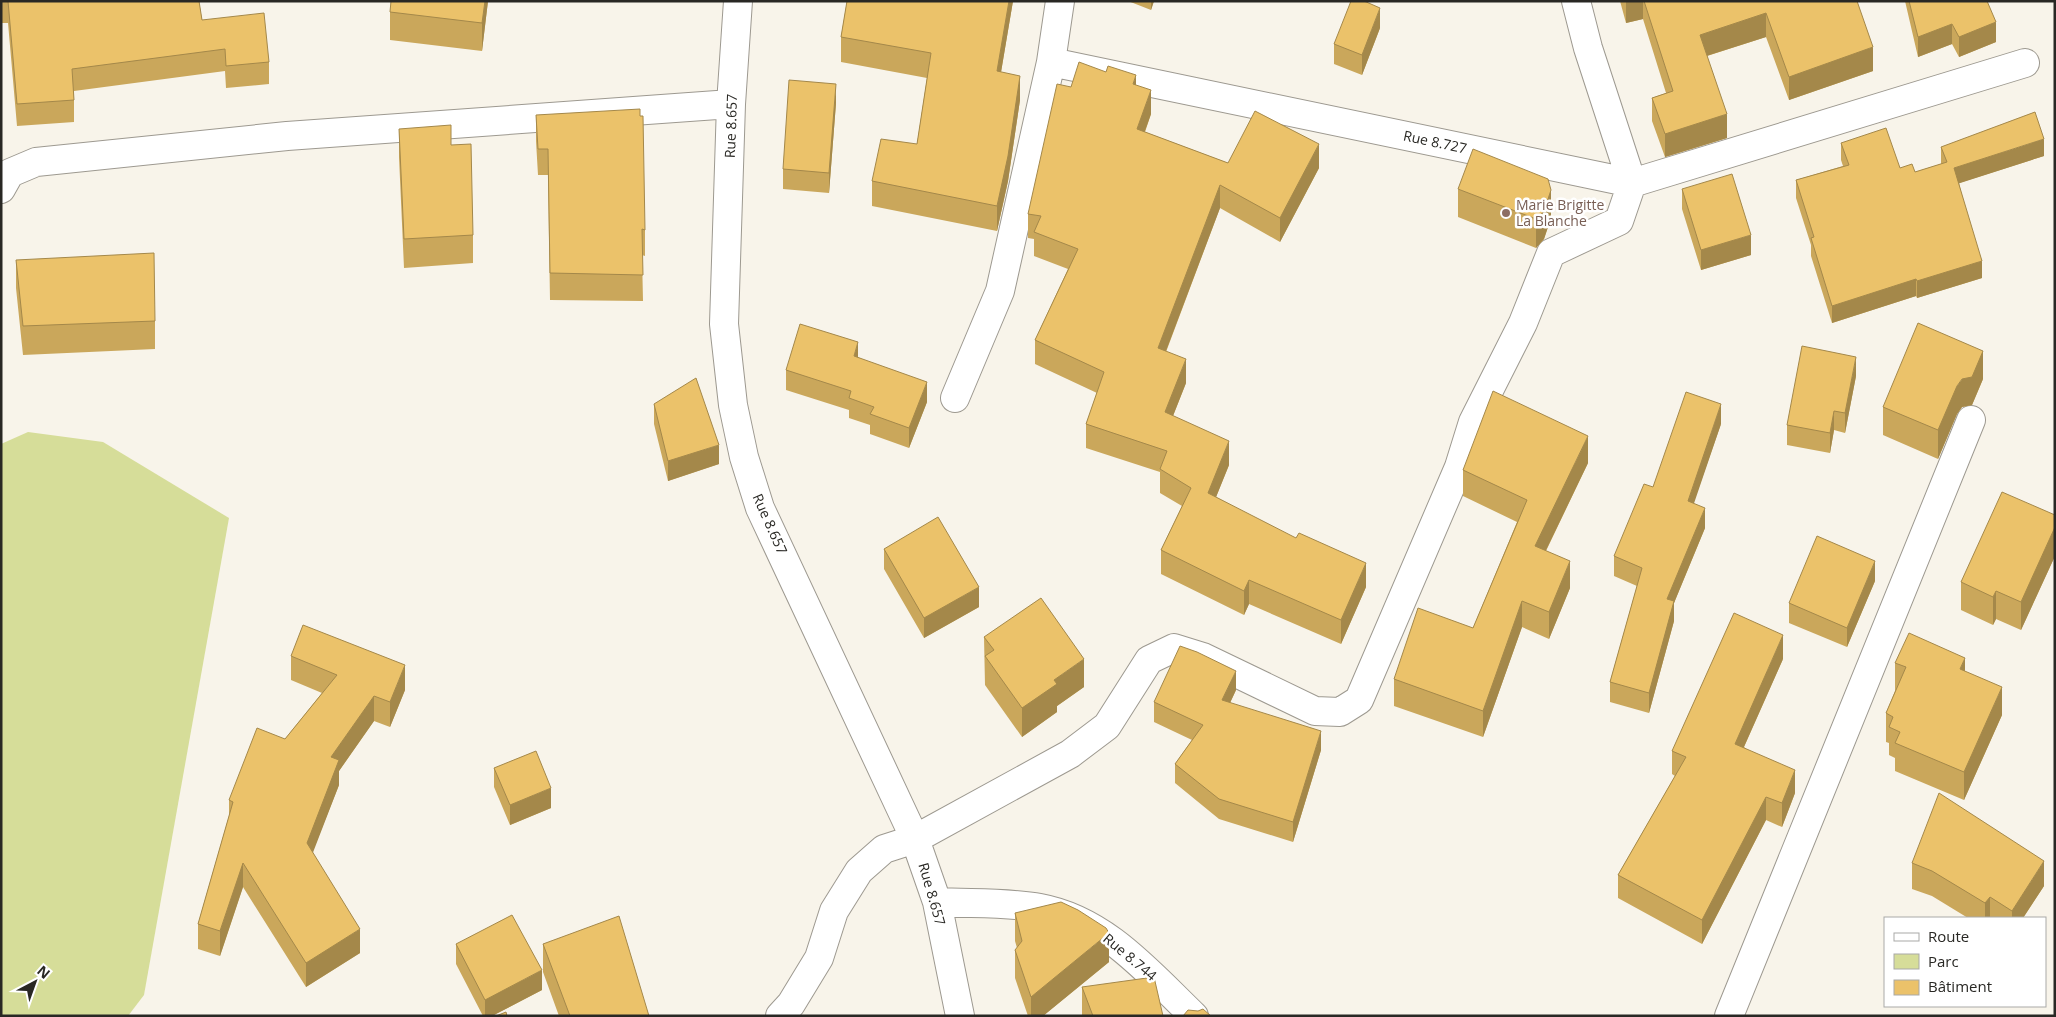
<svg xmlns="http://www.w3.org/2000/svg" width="2056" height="1017" viewBox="0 0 2056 1017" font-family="'Open Sans',sans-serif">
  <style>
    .green { fill: #d6dd99 }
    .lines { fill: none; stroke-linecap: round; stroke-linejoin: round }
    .street-casing { stroke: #9d9990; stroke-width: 30 }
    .street { stroke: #fff; stroke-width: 28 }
    .wall { fill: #caa75b }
    .shaded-wall { fill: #a4884a }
    .building { fill: #ebc26a; stroke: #a4884a }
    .education-dot { fill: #8d6e63; stroke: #fff; stroke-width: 2 }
    .labels { text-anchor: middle; stroke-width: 5; stroke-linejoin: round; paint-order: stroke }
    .street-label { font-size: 14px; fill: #292824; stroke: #fff }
    .education-label { font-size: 14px; fill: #785e54; stroke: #fff; text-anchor: start }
  </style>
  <rect width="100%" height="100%" fill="#f8f4ea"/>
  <path class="green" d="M 28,432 L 103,442 L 229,518 L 144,995 L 128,1016 L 1,1016 L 1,444 Z"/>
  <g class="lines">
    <g class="street-casing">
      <path id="street" d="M 738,1 L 731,104 L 724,324 L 733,405 L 744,457 L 760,508 L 915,839 L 937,902 L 960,1016
        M 1051,62 L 1632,183 L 1588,48 L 1576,1
        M 1,189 L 10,173 L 36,162 L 287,136 L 731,104
        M 955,398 L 1000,291 L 1051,62 L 1060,1
        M 937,902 C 970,904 1007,902 1040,908 C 1105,920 1149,973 1194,1016
        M 780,1016 L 791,1004 L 819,958 L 834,911 L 859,871 L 884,849 L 915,839 L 1070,754 L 1107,726 L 1149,660 L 1174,648 L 1203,657 L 1315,711 L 1340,712 L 1359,700 L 1459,467 L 1473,422 L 1523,323 L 1551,253 L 1619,221 L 1632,183 L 2025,63
        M 1729,1016 L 1971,420"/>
    </g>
    <use href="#street" class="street"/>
  </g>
  <path class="wall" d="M 1,1 L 199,1 L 202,20 L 269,62 L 269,84 L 226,88 L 225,71 L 74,91 L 74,122 L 17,126 L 8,23 L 1,23 Z
    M 488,1 L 482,51 L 390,40 L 390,12 Z
    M 847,1 L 1013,1 L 1001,72 L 1020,100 L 1008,181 L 997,231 L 872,206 L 872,181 L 917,144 L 927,78 L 841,62 L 841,37 Z
    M 1128,1 L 1154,1 L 1151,10 Z
    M 1620,1 L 1857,1 L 1873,71 L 1789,100 L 1766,37 L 1707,56 L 1727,138 L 1665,157 L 1652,121 L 1652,98 L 1666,93 L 1643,19 L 1626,23 Z
    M 1905,1 L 1987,1 L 1996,42 L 1959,57 L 1952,44 L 1918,57 Z
    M 1380,28 L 1362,75 L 1334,64 L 1334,44 Z
    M 1136,85 L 1151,114 L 1145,132 L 1228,163 L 1319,168 L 1280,242 L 1220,208 L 1166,352 L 1186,383 L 1173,416 L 1229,465 L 1216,497 L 1366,587 L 1341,644 L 1249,604 L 1244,615 L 1161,574 L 1161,550 L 1182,506 L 1160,493 L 1160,472 L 1086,448 L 1086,424 L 1097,393 L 1035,364 L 1035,340 L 1068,269 L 1034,256 L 1034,239 L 1028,238 L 1028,214 Z
    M 836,103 L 829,193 L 783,189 L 783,169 Z
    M 536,115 L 645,230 L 645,256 L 642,255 L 643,301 L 550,300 L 548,175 L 538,175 L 536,141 Z
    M 399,129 L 451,145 L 473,235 L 473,263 L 404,268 L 399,157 Z
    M 1841,143 L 1900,168 L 1915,172 L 1941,164 L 1941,147 L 2044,156 L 1959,183 L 1982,278 L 1917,298 L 1916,296 L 1832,323 L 1811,256 L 1811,245 L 1796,198 L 1796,180 L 1843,166 L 1841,160 Z
    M 1458,189 L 1551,218 L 1544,239 L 1536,248 L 1458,217 Z
    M 1682,189 L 1751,255 L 1701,270 L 1682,209 Z
    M 16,260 L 155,321 L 155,349 L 23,355 L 16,288 Z
    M 858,357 L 927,402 L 909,448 L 870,434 L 870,425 L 849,418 L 849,410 L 786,390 L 786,370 Z
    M 1856,376 L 1845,433 L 1834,430 L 1830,453 L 1787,445 L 1787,425 Z
    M 1983,379 L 1972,405 L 1962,407 L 1957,414 L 1938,459 L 1883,435 L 1883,407 Z
    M 654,404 L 719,464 L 668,481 L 654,424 Z
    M 1721,424 L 1693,504 L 1705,528 L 1674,603 L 1674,621 L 1649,713 L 1610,702 L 1610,682 L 1637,586 L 1614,576 L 1614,556 L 1653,487 Z
    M 1588,463 L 1546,551 L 1570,588 L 1549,639 L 1522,627 L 1483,737 L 1394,706 L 1394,679 L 1473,628 L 1517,522 L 1463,496 L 1463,470 Z
    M 2055,515 L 2055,556 L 2021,630 L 1996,619 L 1993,625 L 1961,610 L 1961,582 Z
    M 884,549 L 979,607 L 924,638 L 884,569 Z
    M 1875,581 L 1847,647 L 1789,623 L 1789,603 Z
    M 984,637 L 1084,687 L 1057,706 L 1057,712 L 1022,737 L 985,685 Z
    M 291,656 L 405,690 L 390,727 L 374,721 L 339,771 L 339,785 L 312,853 L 360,953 L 306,987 L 243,887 L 220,956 L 198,949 L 198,924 L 229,816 L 229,800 L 285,739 L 322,693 L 291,680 Z
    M 1783,659 L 1744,747 L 1795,793 L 1782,827 L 1766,820 L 1702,944 L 1618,898 L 1618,875 L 1675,776 L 1672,774 L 1672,751 Z
    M 1895,663 L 1965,671 L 2002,715 L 1964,800 L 1895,771 L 1895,758 L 1889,755 L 1889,743 L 1886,742 L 1886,713 L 1895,691 Z
    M 1236,690 L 1230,703 L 1321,750 L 1293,842 L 1219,819 L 1175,783 L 1175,764 L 1192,740 L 1154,722 L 1154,702 Z
    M 494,768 L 551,808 L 510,825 L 494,787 Z
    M 1912,863 L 2044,886 L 2023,918 L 1968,918 L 1932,896 L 1912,889 Z
    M 1015,913 L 1109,962 L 1043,1016 L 1028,1016 L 1015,978 L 1015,950 L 1017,948 L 1015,941 Z
    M 456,944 L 542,990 L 492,1016 L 483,1016 L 456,964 Z
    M 543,944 L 649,1016 L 559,1016 L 543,972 Z
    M 1082,987 L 1163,1016 L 1082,1016 Z"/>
  <path class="shaded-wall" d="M 485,1 L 488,1 L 482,51 L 482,23 Z
    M 1009,1 L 1013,1 L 997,96 L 997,71 Z
    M 1151,1 L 1154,1 L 1151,10 Z
    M 1626,1 L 1643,1 L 1643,19 L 1626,23 Z
    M 1380,8 L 1380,28 L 1362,75 L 1362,55 Z
    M 1766,13 L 1766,37 L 1700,58 L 1700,35 Z
    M 1996,22 L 1996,42 L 1959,57 L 1959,37 Z
    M 1952,24 L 1952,44 L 1918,57 L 1918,37 Z
    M 1873,47 L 1873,71 L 1789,100 L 1789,77 Z
    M 1136,75 L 1136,99 L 1133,84 Z
    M 1020,76 L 1020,100 L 1008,181 L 997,231 L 997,206 Z
    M 836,84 L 836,103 L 829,193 L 829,173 Z
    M 1151,90 L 1151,114 L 1137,153 L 1137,129 Z
    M 1727,114 L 1727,138 L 1665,157 L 1665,134 Z
    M 2044,139 L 2044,156 L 1954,185 L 1954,168 Z
    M 1319,144 L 1319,168 L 1280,242 L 1280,218 Z
    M 1220,185 L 1220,208 L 1158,372 L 1158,348 Z
    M 1551,190 L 1551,218 L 1544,239 L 1536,248 L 1536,219 Z
    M 1751,235 L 1751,255 L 1701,270 L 1701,250 Z
    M 1982,261 L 1982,278 L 1917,298 L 1917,281 Z
    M 1916,279 L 1916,296 L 1832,323 L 1832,306 Z
    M 858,342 L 858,362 L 854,356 Z
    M 1983,351 L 1983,379 L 1972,405 L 1962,407 L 1957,414 L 1938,459 L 1938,430 L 1957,386 Z
    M 1856,357 L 1856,376 L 1845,433 L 1845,413 Z
    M 1186,359 L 1186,383 L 1165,436 L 1165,412 Z
    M 927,382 L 927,402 L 909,448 L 909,428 Z
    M 1721,404 L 1721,424 L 1688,521 L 1688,501 Z
    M 1834,411 L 1834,430 L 1830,453 L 1830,433 Z
    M 1588,436 L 1588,463 L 1535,573 L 1535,546 Z
    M 1229,441 L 1229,465 L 1208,517 L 1208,493 Z
    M 719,445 L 719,464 L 668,481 L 668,461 Z
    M 1705,508 L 1705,528 L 1674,603 L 1674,621 L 1649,713 L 1649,693 L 1667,599 Z
    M 2055,527 L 2055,556 L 2021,630 L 2021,602 Z
    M 1570,561 L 1570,588 L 1549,639 L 1549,612 Z
    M 1875,561 L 1875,581 L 1847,647 L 1847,628 Z
    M 1366,563 L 1366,587 L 1341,644 L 1341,620 Z
    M 1249,580 L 1249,604 L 1244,615 L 1244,591 Z
    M 979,587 L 979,607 L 924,638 L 924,618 Z
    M 1996,591 L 1996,619 L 1993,625 L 1993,597 Z
    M 1522,601 L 1522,627 L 1483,737 L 1483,711 Z
    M 1783,635 L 1783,659 L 1735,767 L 1735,744 Z
    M 1965,658 L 1965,686 L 1960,669 Z
    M 1084,659 L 1084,687 L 1057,706 L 1057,712 L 1022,737 L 1022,708 L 1054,680 Z
    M 405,665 L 405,690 L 390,727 L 390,702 Z
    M 1236,671 L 1236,690 L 1222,720 L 1222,700 Z
    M 2002,687 L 2002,715 L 1964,800 L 1964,772 Z
    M 374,696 L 374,721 L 339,771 L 339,785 L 307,868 L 307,843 L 331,757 Z
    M 1321,731 L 1321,750 L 1293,842 L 1293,822 Z
    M 1795,770 L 1795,793 L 1782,827 L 1782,803 Z
    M 551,788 L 551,808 L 510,825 L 510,805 Z
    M 1766,797 L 1766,820 L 1702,944 L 1702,920 Z
    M 2044,861 L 2044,886 L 2023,918 L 2012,918 L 2012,911 Z
    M 243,863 L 243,887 L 220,956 L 220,931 Z
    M 1990,897 L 1990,918 L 1985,918 L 1985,903 Z
    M 360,929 L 360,953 L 306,987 L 306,963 Z
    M 1109,933 L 1109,962 L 1043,1016 L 1031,1016 L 1031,997 Z
    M 542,970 L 542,990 L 492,1016 L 485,1016 L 485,1000 Z"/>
  <path class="building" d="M 8,1 L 199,1 L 202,20 L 264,13 L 269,62 L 226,66 L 225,49 L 72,69 L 74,100 L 17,104 Z
    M 391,1 L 485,1 L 482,23 L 390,12 Z
    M 847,1 L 1009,1 L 997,71 L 1020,76 L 1008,156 L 997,206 L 872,181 L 881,139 L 917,144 L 931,53 L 841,37 Z
    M 1351,1 L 1364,1 L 1380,8 L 1362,55 L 1334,44 Z
    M 1644,1 L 1857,1 L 1873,47 L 1789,77 L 1766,13 L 1700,35 L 1727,114 L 1665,134 L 1652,98 L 1673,91 Z
    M 1909,1 L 1987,1 L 1996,22 L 1959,37 L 1952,24 L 1918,37 Z
    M 1079,62 L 1106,72 L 1108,66 L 1136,75 L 1133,84 L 1151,90 L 1137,129 L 1228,163 L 1255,111 L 1319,144 L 1280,218 L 1220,185 L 1158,348 L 1186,359 L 1165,412 L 1229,441 L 1208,493 L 1296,538 L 1299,533 L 1366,563 L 1341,620 L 1249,580 L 1244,591 L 1161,550 L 1191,488 L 1160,469 L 1167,451 L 1086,424 L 1104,372 L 1035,340 L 1078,249 L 1034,232 L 1041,216 L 1028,214 L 1057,84 L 1071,87 Z
    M 789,80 L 836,84 L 829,173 L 783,169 Z
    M 640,109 L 640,116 L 643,116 L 645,230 L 642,229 L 643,275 L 550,273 L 548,149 L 538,149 L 536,115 Z
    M 2035,112 L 2044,139 L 1954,168 L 1982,261 L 1917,281 L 1916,279 L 1832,306 L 1811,238 L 1814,237 L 1796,180 L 1849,165 L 1841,143 L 1886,128 L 1900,168 L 1912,164 L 1915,172 L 1947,162 L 1941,147 Z
    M 451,125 L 451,145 L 471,144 L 473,235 L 404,239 L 399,129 Z
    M 1473,149 L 1548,179 L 1551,190 L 1544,211 L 1536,219 L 1458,189 Z
    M 1732,174 L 1751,235 L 1701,250 L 1682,189 Z
    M 154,253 L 155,321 L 23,326 L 16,260 Z
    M 1918,323 L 1983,351 L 1972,377 L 1962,379 L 1957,386 L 1938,430 L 1883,407 Z
    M 800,324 L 858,342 L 854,356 L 927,382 L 909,428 L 870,414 L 874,407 L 849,398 L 851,391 L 786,370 Z
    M 1802,346 L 1856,357 L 1845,413 L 1834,411 L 1830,433 L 1787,425 Z
    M 696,378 L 719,445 L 668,461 L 654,404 Z
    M 1493,391 L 1588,436 L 1535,546 L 1570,561 L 1549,612 L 1522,601 L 1483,711 L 1394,679 L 1418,608 L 1473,628 L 1527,500 L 1463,470 Z
    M 1686,392 L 1721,404 L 1688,501 L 1705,508 L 1667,599 L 1674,601 L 1649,693 L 1610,682 L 1642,568 L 1614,556 L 1644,484 L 1653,487 Z
    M 2002,492 L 2055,515 L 2055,527 L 2021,602 L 1996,591 L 1993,597 L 1961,582 Z
    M 938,517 L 979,587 L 924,618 L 884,549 Z
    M 1817,536 L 1875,561 L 1847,628 L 1789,603 Z
    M 1041,598 L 1084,659 L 1054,680 L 1057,684 L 1022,708 L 985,656 L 994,650 L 984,637 Z
    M 1734,613 L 1783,635 L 1735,744 L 1795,770 L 1782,803 L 1766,797 L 1702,920 L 1618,875 L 1686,757 L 1672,751 Z
    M 303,625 L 405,665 L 390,702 L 374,696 L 331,757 L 339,760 L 307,843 L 360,929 L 306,963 L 243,863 L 220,931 L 198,924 L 233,802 L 229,800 L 257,728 L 285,739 L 337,675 L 291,656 Z
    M 1909,633 L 1965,658 L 1960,669 L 2002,687 L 1964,772 L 1895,743 L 1900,732 L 1889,727 L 1893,717 L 1886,713 L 1906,667 L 1895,663 Z
    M 1180,646 L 1197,652 L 1236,671 L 1222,700 L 1321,731 L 1293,822 L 1219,799 L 1175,764 L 1203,725 L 1154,702 Z
    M 536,751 L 551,788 L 510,805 L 494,768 Z
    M 1939,793 L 2044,861 L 2012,911 L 1990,897 L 1985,903 L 1932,871 L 1912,863 Z
    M 1061,902 L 1078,910 L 1106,928 L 1109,933 L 1031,997 L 1015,950 L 1022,941 L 1015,913 Z
    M 512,915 L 542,970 L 485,1000 L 456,944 Z
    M 619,916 L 649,1016 L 570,1016 L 543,944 Z
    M 1154,977 L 1163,1016 L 1093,1016 L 1082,987 Z
    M 1203,1009 L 1211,1016 L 1183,1016 L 1188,1010 L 1198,1011 Z
    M 506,1012 L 507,1016 L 496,1016 Z"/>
  <circle class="education-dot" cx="1506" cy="213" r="5"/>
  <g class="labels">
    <g class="street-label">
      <text transform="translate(731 126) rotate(-88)" y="5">Rue 8.657</text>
      <text transform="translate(1435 142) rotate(12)" y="5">Rue 8.727</text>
      <text transform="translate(770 524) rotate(66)" y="5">Rue 8.657</text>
      <text transform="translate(932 894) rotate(74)" y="5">Rue 8.657</text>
      <text transform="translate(1130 957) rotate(40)" y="5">Rue 8.744</text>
    </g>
    <g class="education-label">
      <text x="1516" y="210">Marie Brigitte<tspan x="1516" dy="16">La Blanche</tspan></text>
    </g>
  </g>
  <rect width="2056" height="1017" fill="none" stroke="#292824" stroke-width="5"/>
  <rect x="1884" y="917" width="162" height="90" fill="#ffffff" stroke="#a9a9a7"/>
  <rect x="1894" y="933" width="25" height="8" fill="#ffffff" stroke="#a9a9a7"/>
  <text x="1928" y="942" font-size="15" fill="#292824">Route</text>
  <rect x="1894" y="954" width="25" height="15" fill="#d6dd99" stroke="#a9a9a7"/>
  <text x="1928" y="967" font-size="15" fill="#292824">Parc</text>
  <rect x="1894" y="980" width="25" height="15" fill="#ebc26a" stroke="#a9a9a7"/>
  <text x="1928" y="992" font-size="15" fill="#292824">Bâtiment</text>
  <g transform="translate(35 982) rotate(41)" stroke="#ffffff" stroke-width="4" paint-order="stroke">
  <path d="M0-4L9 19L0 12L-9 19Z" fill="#292824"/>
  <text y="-8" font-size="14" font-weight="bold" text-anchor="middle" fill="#292824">N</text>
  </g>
</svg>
